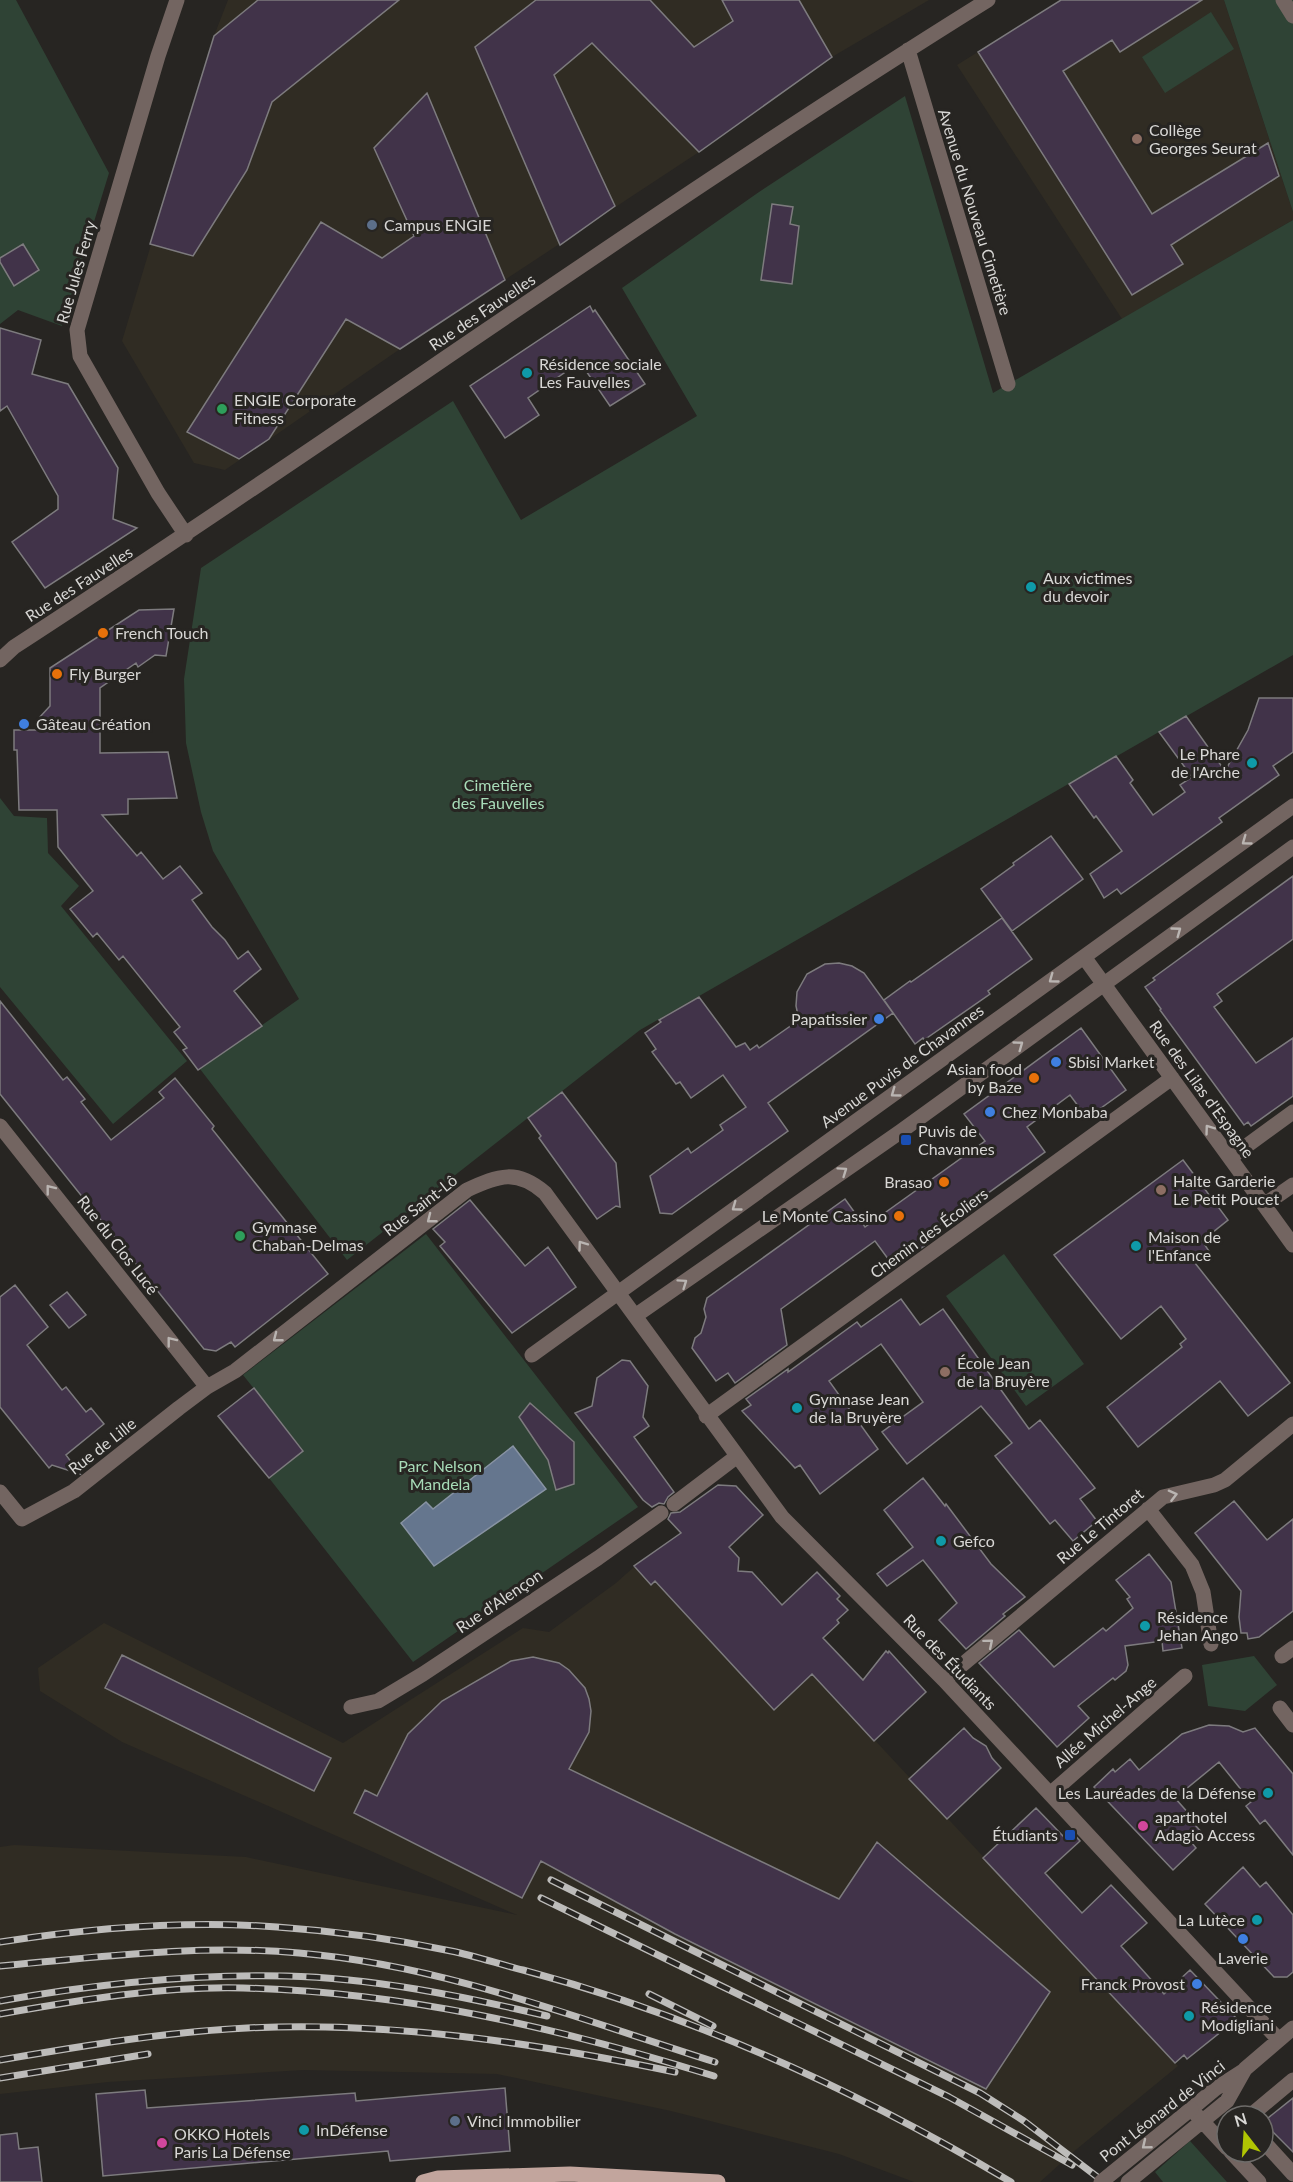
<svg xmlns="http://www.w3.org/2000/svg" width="1293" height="2182" viewBox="0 0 1293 2182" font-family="Lato,sans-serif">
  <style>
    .built { fill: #302c23 }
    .green { fill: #2f4335 }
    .water { fill: #65768e; stroke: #8893a3; stroke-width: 1.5 }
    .building { fill: #413349; stroke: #7d7b7e; stroke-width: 1.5 }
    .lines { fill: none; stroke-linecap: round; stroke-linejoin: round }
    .minor { stroke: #736561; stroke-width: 15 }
    .major { stroke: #c2a59d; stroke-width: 15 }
    .rail-casing { stroke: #bdbcba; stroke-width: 7 }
    .rail { stroke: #272522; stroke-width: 4.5; stroke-dasharray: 14; stroke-linecap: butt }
    .minor-bridge { stroke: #736561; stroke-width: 15 }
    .oneway { stroke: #bab5b2 }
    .education-dot { fill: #8d6e63; stroke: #272522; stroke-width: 2 }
    .service-dot { fill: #5c6f8a; stroke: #272522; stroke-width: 2 }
    .culture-dot { fill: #0f9aa8; stroke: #272522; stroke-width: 2 }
    .leisure-dot { fill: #2e9e5b; stroke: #272522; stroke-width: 2 }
    .food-dot { fill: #e8710a; stroke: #272522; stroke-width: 2 }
    .shop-dot { fill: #3f7fe0; stroke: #272522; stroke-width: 2 }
    .transit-dot { fill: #1a4fb4; stroke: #272522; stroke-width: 2 }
    .hotel-dot { fill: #d1479c; stroke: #272522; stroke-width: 2 }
    .labels { text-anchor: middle; stroke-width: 6; stroke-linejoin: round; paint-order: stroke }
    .poi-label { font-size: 16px; fill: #d8d7d5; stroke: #272522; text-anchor: start }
    .street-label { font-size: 16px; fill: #d8d7d5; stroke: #272522 }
    .park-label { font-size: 16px; fill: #a8dcb8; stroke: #272522 }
  </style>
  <rect width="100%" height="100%" fill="#272522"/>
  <path class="built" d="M 228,0 L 929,0 L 832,57 L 699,152 L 400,349 L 225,470 L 194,463 L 122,341 L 214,36 Z
    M 1061,0 L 1224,0 L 1293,212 L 1293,220 L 1122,319 L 957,65 Z
    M 683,1534 L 1178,2066 L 1072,2153 L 1040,2182 L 914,2182 L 839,2154 L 671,2111 L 497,2074 L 303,2070 L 108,2082 L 0,2094 L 0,1847 L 14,1845 L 246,1857 L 517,1915 L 122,1742 L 40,1691 L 38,1668 L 104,1623 L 343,1743 L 523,1628 L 549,1632 L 616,1583 L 635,1566 Z"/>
  <path class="green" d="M 0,0 L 16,0 L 109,173 L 62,326 L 18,310 L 0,324 Z
    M 1224,0 L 1293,0 L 1293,212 Z
    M 1211,12 L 1234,49 L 1165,93 L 1142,57 Z
    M 905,96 L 993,393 L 1293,220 L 1293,655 L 640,1030 L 347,1260 L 200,1069 L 299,999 L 213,851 L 201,812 L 186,743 L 184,679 L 201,568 L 453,401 L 521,520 L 697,416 L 622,288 L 759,192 Z
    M 0,798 L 14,816 L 47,818 L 48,853 L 79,886 L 61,906 L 187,1061 L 113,1124 L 0,987 Z
    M 426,1234 L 638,1507 L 413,1662 L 269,1478 L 303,1450 L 243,1375 Z
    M 1004,1254 L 1084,1364 L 1026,1406 L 946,1296 Z
    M 1254,1656 L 1277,1685 L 1245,1711 L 1208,1706 L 1202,1665 Z
    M 1190,2141 L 1227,2182 L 1163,2182 L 1155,2172 Z"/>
  <path class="water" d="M 513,1446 L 546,1489 L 434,1566 L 401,1523 L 426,1502 L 433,1509 Z"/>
  <path class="building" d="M 258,0 L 399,0 L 272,102 L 247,170 L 193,256 L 150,244 L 214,36 Z
    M 536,0 L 650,0 L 694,47 L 733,21 L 722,0 L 799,0 L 832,57 L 699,152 L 592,43 L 554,75 L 615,206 L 560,245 L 475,47 Z
    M 1061,0 L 1202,0 L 1120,52 L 1112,40 L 1063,71 L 1152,214 L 1268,143 L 1279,176 L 1171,245 L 1183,264 L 1132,295 L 978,52 Z
    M 427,93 L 505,280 L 400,349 L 346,319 L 269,439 L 239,459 L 187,432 L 321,222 L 382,258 L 414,236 L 374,148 Z
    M 772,204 L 793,207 L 790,224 L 799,226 L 792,284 L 761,280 Z
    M 23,244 L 39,270 L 14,286 L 0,262 L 0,258 Z
    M 590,306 L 593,312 L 595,310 L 645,384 L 610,406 L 580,362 L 528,398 L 539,415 L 505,438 L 470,386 Z
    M 0,328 L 41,340 L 32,374 L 68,384 L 118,468 L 113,519 L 137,528 L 45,588 L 12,542 L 58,509 L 58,496 L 7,406 L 0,411 Z
    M 174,609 L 166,656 L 155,655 L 138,667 L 136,663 L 100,688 L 100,753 L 168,752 L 177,798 L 128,799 L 128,814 L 102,815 L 137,856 L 141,852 L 163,879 L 180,866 L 202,893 L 192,900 L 212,927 L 225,940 L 238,959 L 248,951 L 261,969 L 234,991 L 262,1026 L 198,1070 L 183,1050 L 187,1048 L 174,1032 L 180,1027 L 123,956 L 119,960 L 97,933 L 93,937 L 70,909 L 93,891 L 58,847 L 57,810 L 19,810 L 17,750 L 14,750 L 14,730 L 38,730 L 38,719 L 50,706 L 50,668 L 139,610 Z
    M 1259,698 L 1293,698 L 1293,752 L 1273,766 L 1279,775 L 1219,818 L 1222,822 L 1121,894 L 1117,889 L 1104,898 L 1090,874 L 1122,851 L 1096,816 L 1094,818 L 1069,784 L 1116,756 L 1133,780 L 1130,783 L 1153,815 L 1185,792 L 1180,785 L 1192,777 L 1159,732 L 1186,716 L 1225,771 L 1248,730 Z
    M 1051,836 L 1083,879 L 1012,931 L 981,889 L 1014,865 L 1013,863 Z
    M 1293,876 L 1293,939 L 1217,994 L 1222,1001 L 1214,1007 L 1256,1063 L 1293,1038 L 1293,1096 L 1251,1126 L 1248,1122 L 1244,1125 L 1160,1010 L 1161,1009 L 1145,987 L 1155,980 L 1153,978 Z
    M 1002,918 L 1032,959 L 988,991 L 990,994 L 924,1040 L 923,1038 L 915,1044 L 884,1000 L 910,981 L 911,982 Z
    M 839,963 L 852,966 L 864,973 L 893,1013 L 768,1103 L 788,1131 L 672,1214 L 660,1213 L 650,1176 L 688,1148 L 691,1153 L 723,1130 L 720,1125 L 746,1107 L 723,1075 L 691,1098 L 680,1082 L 676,1084 L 652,1052 L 656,1049 L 645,1033 L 661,1022 L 659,1020 L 699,997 L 736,1047 L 745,1043 L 750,1050 L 757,1045 L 759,1048 L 799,1020 L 796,1006 L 797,992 L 807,974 L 825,964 Z
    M 0,1001 L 63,1080 L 67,1077 L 85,1099 L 81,1102 L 111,1140 L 164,1098 L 159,1092 L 175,1078 L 214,1126 L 212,1129 L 328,1274 L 235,1347 L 231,1342 L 216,1351 L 204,1349 L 0,1094 Z
    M 1081,1028 L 1126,1090 L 1087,1118 L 1070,1095 L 1027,1127 L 1045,1152 L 980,1199 L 983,1203 L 956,1222 L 951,1216 L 922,1237 L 927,1244 L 894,1267 L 875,1241 L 781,1309 L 787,1345 L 735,1383 L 728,1373 L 716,1381 L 692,1348 L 695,1338 L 701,1333 L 706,1317 L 704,1309 L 707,1298 L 845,1199 L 865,1227 L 985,1141 L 964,1114 Z
    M 562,1092 L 616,1163 L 620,1207 L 616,1206 L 597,1219 L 539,1138 L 541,1136 L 528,1118 Z
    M 1183,1160 L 1228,1220 L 1202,1241 L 1209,1251 L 1195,1263 L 1290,1383 L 1248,1416 L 1220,1381 L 1138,1447 L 1107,1407 L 1182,1347 L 1180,1344 L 1186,1339 L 1161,1306 L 1121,1339 L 1054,1255 Z
    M 470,1200 L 525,1266 L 548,1247 L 576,1287 L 512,1333 L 440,1246 L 445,1242 L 433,1229 Z
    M 15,1285 L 48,1327 L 27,1345 L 62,1390 L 66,1387 L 86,1412 L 91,1408 L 104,1424 L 66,1455 L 80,1474 L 52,1465 L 49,1468 L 0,1407 L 0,1297 Z
    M 67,1292 L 86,1315 L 69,1328 L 50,1305 Z
    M 901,1299 L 920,1325 L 943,1309 L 1029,1429 L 1040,1420 L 1095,1488 L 1080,1499 L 1097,1521 L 1073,1541 L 1055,1520 L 1050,1524 L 995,1456 L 1012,1443 L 981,1406 L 907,1464 L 882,1432 L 923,1402 L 881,1344 L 829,1381 L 878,1449 L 820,1494 L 800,1465 L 795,1468 L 742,1411 L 751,1405 L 746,1399 L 788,1369 L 788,1372 L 857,1322 L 861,1327 Z
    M 622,1360 L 630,1361 L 648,1386 L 643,1417 L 649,1426 L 634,1437 L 674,1492 L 668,1497 L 664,1504 L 659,1503 L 652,1507 L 643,1500 L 575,1413 L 592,1406 L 597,1378 Z
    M 254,1388 L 303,1451 L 269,1478 L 218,1416 Z
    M 530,1403 L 574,1442 L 574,1484 L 556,1490 L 548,1460 L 519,1417 Z
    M 923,1478 L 945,1506 L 946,1504 L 991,1564 L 1025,1597 L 1003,1614 L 1005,1616 L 966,1649 L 939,1620 L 957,1603 L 923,1560 L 887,1586 L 877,1574 L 913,1547 L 884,1510 Z
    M 718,1485 L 736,1486 L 763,1515 L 729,1547 L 739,1558 L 738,1571 L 752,1572 L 782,1605 L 817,1572 L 840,1596 L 837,1599 L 848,1610 L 837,1620 L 839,1623 L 823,1638 L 863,1680 L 886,1651 L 888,1653 L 889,1651 L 926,1692 L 874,1741 L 812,1674 L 774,1710 L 655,1581 L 651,1585 L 634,1566 L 681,1533 L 668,1519 L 671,1513 L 680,1512 Z
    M 1234,1501 L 1267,1540 L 1293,1519 L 1293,1611 L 1259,1637 L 1248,1639 L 1247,1633 L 1241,1633 L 1239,1617 L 1241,1591 L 1195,1533 Z
    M 1149,1554 L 1171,1582 L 1182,1648 L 1163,1651 L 1162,1641 L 1125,1646 L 1128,1665 L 1126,1671 L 1115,1680 L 1113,1678 L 1078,1706 L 1089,1718 L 1057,1747 L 979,1663 L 1019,1630 L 1054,1667 L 1103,1628 L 1106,1631 L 1133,1608 L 1127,1599 L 1130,1597 L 1116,1580 Z
    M 122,1655 L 331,1758 L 314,1791 L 105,1688 Z
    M 533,1657 L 559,1663 L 569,1670 L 585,1688 L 589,1699 L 591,1711 L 589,1732 L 569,1769 L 839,1899 L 877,1842 L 1050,1992 L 986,2089 L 675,1934 L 541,1861 L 522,1898 L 354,1813 L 365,1790 L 377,1796 L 408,1734 L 442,1701 L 511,1661 Z
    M 1209,1725 L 1229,1726 L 1243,1732 L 1255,1728 L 1293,1774 L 1293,1855 L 1265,1820 L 1260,1824 L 1246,1806 L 1251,1802 L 1219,1762 L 1175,1798 L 1190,1815 L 1188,1817 L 1203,1834 L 1192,1843 L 1196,1848 L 1173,1870 L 1094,1787 L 1113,1769 L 1115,1772 L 1130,1759 L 1139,1770 L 1182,1734 Z
    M 964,1728 L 973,1738 L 986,1746 L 992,1758 L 1001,1768 L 947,1819 L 909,1779 Z
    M 1036,1808 L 1063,1836 L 1071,1831 L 1080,1841 L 1045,1873 L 1082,1913 L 1111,1885 L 1147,1923 L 1121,1946 L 1164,1994 L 1190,1970 L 1237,2019 L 1187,2059 L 1184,2055 L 1175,2063 L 983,1858 Z
    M 1243,1867 L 1260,1887 L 1266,1882 L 1293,1915 L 1293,1972 L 1287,1977 L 1274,1977 L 1205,1904 Z
    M 505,2088 L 510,2151 L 390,2161 L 388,2151 L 103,2176 L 96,2094 L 145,2090 L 147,2108 L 355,2093 L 356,2101 Z
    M 1293,2098 L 1293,2152 L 1263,2122 Z
    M 17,2133 L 19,2149 L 38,2147 L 42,2182 L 0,2182 L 0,2135 Z"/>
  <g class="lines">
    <path class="minor" d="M 177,0 L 158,56 L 77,330 L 80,356 L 158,493 L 186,535
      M 1283,0 L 1293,16
      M 908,50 L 1008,384
      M 0,660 L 14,647 C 341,435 657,206 988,0
      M 1084,957 L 1293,1245
      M 0,1126 L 207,1387
      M 1230,1158 L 1293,1112
      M 1264,1205 L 1293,1185
      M 635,1316 L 900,1132 L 1293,847
      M 532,1355 L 1293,806
      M 706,1416 L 1172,1078
      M 0,1492 L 22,1519 L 74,1491 L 179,1408 L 207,1387 L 235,1371 L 467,1190 C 499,1175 517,1169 545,1193 L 782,1517 L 944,1680 L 1279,2040
      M 674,1504 L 736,1457
      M 1148,1509 L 1192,1565 L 1203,1592 L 1211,1644
      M 1282,1656 L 1293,1648
      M 944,1680 L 1163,1497 L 1214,1485 L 1225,1480 L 1293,1424
      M 351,1707 L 378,1701 L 423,1674 L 598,1558 L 661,1513
      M 1280,1708 L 1293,1725
      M 1050,1794 L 1185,1676
      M 1250,2116 L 1293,2080
      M 1263,2141 L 1293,2174
      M 1227,2148 L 1191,2109 L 1215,2089 L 1243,2071
      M 1231,2152 L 1259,2182
      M 1128,2182 L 1227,2101 L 1245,2069 L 1293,2028"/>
    <path class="major" d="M 423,2182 L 438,2178 L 570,2174 L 718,2182"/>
    <g class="rail-casing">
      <path id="rail" d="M 551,1880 L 980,2093 L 1024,2121 L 1104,2182
        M 541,1898 L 949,2097 L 1072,2165
        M 0,1942 C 91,1928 185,1920 277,1927 C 335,1931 394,1939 451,1951 C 475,1956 499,1964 523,1970 C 695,2016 858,2091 1011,2182
        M 0,1966 C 99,1957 200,1944 299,1953 C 443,1965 579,2019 715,2062
        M 649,1994 L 713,2026
        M 0,2001 C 95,1984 189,1974 286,1976 C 373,1978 462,1996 547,2016
        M 0,2014 C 80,2000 162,1986 243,1988 C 406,1992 558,2028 714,2076
        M 0,2060 C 82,2046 164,2032 247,2028 C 391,2021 535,2043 675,2072
        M 0,2078 L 148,2054"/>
    </g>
    <use href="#rail" class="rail"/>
    <path class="minor-bridge" d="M 1101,2182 L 1191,2109"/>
  </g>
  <defs><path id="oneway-chevron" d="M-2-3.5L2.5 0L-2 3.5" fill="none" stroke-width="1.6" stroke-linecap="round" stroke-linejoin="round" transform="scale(1.5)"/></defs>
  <g class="oneway">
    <use href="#oneway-chevron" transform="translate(1246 841) rotate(144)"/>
    <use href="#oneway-chevron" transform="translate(1177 931) rotate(-36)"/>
    <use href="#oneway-chevron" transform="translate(1053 979) rotate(144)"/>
    <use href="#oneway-chevron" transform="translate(1019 1045) rotate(-36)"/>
    <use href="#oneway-chevron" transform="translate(895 1093) rotate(144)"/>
    <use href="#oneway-chevron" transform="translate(1209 1129) rotate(-126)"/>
    <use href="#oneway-chevron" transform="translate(843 1171) rotate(-35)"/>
    <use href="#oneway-chevron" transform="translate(50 1189) rotate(-128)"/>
    <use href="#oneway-chevron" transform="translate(736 1207) rotate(144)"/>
    <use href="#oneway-chevron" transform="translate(431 1219) rotate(142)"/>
    <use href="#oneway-chevron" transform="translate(582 1245) rotate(-126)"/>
    <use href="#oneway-chevron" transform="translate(683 1283) rotate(-35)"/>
    <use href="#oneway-chevron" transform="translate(277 1338) rotate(142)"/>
    <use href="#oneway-chevron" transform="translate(171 1341) rotate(-128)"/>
    <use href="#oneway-chevron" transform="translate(1173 1495) rotate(-14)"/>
    <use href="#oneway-chevron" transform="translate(989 1643) rotate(-40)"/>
    <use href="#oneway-chevron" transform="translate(1146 2145) rotate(141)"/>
  </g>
  <g class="education-dot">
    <circle cx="1137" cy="139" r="6"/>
    <circle cx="1161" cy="1190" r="6"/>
    <circle cx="945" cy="1372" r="6"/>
  </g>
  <g class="service-dot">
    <circle cx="372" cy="225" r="6"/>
    <circle cx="455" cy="2121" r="6"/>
  </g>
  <g class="culture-dot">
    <circle cx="527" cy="373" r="6"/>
    <circle cx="1031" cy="587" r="6"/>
    <circle cx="1252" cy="763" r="6"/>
    <circle cx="1136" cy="1246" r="6"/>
    <circle cx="797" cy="1408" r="6"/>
    <circle cx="941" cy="1541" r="6"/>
    <circle cx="1145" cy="1626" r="6"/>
    <circle cx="1268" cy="1793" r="6"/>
    <circle cx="1257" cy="1920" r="6"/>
    <circle cx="1189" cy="2016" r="6"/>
    <circle cx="304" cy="2130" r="6"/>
  </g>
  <g class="leisure-dot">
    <circle cx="222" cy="409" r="6"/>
    <circle cx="240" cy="1236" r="6"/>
  </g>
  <g class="food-dot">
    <circle cx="103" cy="633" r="6"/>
    <circle cx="57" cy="674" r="6"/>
    <circle cx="1034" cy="1078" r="6"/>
    <circle cx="944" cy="1182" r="6"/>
    <circle cx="899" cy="1216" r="6"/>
  </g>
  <g class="shop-dot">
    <circle cx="24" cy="724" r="6"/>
    <circle cx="879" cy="1019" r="6"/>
    <circle cx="1056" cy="1062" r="6"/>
    <circle cx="990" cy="1112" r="6"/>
    <circle cx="1243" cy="1939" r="6"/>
    <circle cx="1197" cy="1984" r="6"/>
  </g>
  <g class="transit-dot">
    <rect x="900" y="1134" width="12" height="12" rx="3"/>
    <rect x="1064" y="1829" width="12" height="12" rx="3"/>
  </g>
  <g class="hotel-dot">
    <circle cx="1143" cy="1826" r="6"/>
    <circle cx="162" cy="2143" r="6"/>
  </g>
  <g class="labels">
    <g class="poi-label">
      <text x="1149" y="136">Collège<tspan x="1149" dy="18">Georges Seurat</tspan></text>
      <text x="384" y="231">Campus ENGIE</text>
      <text x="539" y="370">Résidence sociale<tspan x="539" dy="18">Les Fauvelles</tspan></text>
      <text x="234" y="406">ENGIE Corporate<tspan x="234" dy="18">Fitness</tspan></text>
      <text x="1043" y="584">Aux victimes<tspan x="1043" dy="18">du devoir</tspan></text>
      <text x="115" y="639">French Touch</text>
      <text x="69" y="680">Fly Burger</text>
      <text x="36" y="730">Gâteau Création</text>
      <text x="1240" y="760" text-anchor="end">Le Phare<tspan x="1240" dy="18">de l'Arche</tspan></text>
      <text x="867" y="1025" text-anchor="end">Papatissier</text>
      <text x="1068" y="1068">Sbisi Market</text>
      <text x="1022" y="1075" text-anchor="end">Asian food<tspan x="1022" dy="18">by Baze</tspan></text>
      <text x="1002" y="1118">Chez Monbaba</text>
      <text x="918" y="1137">Puvis de<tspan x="918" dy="18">Chavannes</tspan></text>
      <text x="1173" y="1187">Halte Garderie<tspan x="1173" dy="18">Le Petit Poucet</tspan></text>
      <text x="932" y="1188" text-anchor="end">Brasao</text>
      <text x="887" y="1222" text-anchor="end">Le Monte Cassino</text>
      <text x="252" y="1233">Gymnase<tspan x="252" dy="18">Chaban-Delmas</tspan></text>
      <text x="1148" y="1243">Maison de<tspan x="1148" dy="18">l'Enfance</tspan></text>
      <text x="957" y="1369">École Jean<tspan x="957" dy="18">de la Bruyère</tspan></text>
      <text x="809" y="1405">Gymnase Jean<tspan x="809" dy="18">de la Bruyère</tspan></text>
      <text x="953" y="1547">Gefco</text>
      <text x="1157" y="1623">Résidence<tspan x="1157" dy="18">Jehan Ango</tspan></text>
      <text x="1256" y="1799" text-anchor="end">Les Lauréades de la Défense</text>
      <text x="1155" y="1823">aparthotel<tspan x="1155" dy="18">Adagio Access</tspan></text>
      <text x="1058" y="1841" text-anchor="end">Étudiants</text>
      <text x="1245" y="1926" text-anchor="end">La Lutèce</text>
      <text x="1243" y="1964" text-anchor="middle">Laverie</text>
      <text x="1185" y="1990" text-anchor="end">Franck Provost</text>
      <text x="1201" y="2013">Résidence<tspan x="1201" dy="18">Modigliani</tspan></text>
      <text x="467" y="2127">Vinci Immobilier</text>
      <text x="316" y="2136">InDéfense</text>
      <text x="174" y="2140">OKKO Hotels<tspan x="174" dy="18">Paris La Défense</tspan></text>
    </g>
    <g class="street-label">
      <text transform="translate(975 212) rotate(73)" y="6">Avenue du Nouveau Cimetière</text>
      <text transform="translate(76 272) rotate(-74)" y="6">Rue Jules Ferry</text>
      <text transform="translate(482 312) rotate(-34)" y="6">Rue des Fauvelles</text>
      <text transform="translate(79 584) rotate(-33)" y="6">Rue des Fauvelles</text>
      <text transform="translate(902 1066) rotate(-36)" y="6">Avenue Puvis de Chavannes</text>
      <text transform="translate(1202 1089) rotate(54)" y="6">Rue des Lilas d'Espagne</text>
      <text transform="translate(420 1205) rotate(-38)" y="6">Rue Saint-Lô</text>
      <text transform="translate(929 1233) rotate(-36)" y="6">Chemin des Écoliers</text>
      <text transform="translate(118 1245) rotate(52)" y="6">Rue du Clos Lucé</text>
      <text transform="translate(102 1446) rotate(-38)" y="6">Rue de Lille</text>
      <text transform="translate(1100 1526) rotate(-40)" y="6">Rue Le Tintoret</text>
      <text transform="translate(499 1601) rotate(-34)" y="6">Rue d'Alençon</text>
      <text transform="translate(950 1662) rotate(46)" y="6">Rue des Étudiants</text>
      <text transform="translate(1105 1722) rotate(-41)" y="6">Allée Michel-Ange</text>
      <text transform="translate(1162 2111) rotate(-38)" y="6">Pont Léonard de Vinci</text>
    </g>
    <g class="park-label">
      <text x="498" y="791">Cimetière<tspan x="498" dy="18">des Fauvelles</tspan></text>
      <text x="440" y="1472">Parc Nelson<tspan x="440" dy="18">Mandela</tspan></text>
    </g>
  </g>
  <g transform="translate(1245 2134) rotate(343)"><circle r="28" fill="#272522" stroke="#6e6c6a" stroke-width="1.5"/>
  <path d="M0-4.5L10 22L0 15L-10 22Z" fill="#b0c503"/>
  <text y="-9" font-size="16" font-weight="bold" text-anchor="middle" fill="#d8d7d5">N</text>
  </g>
</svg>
